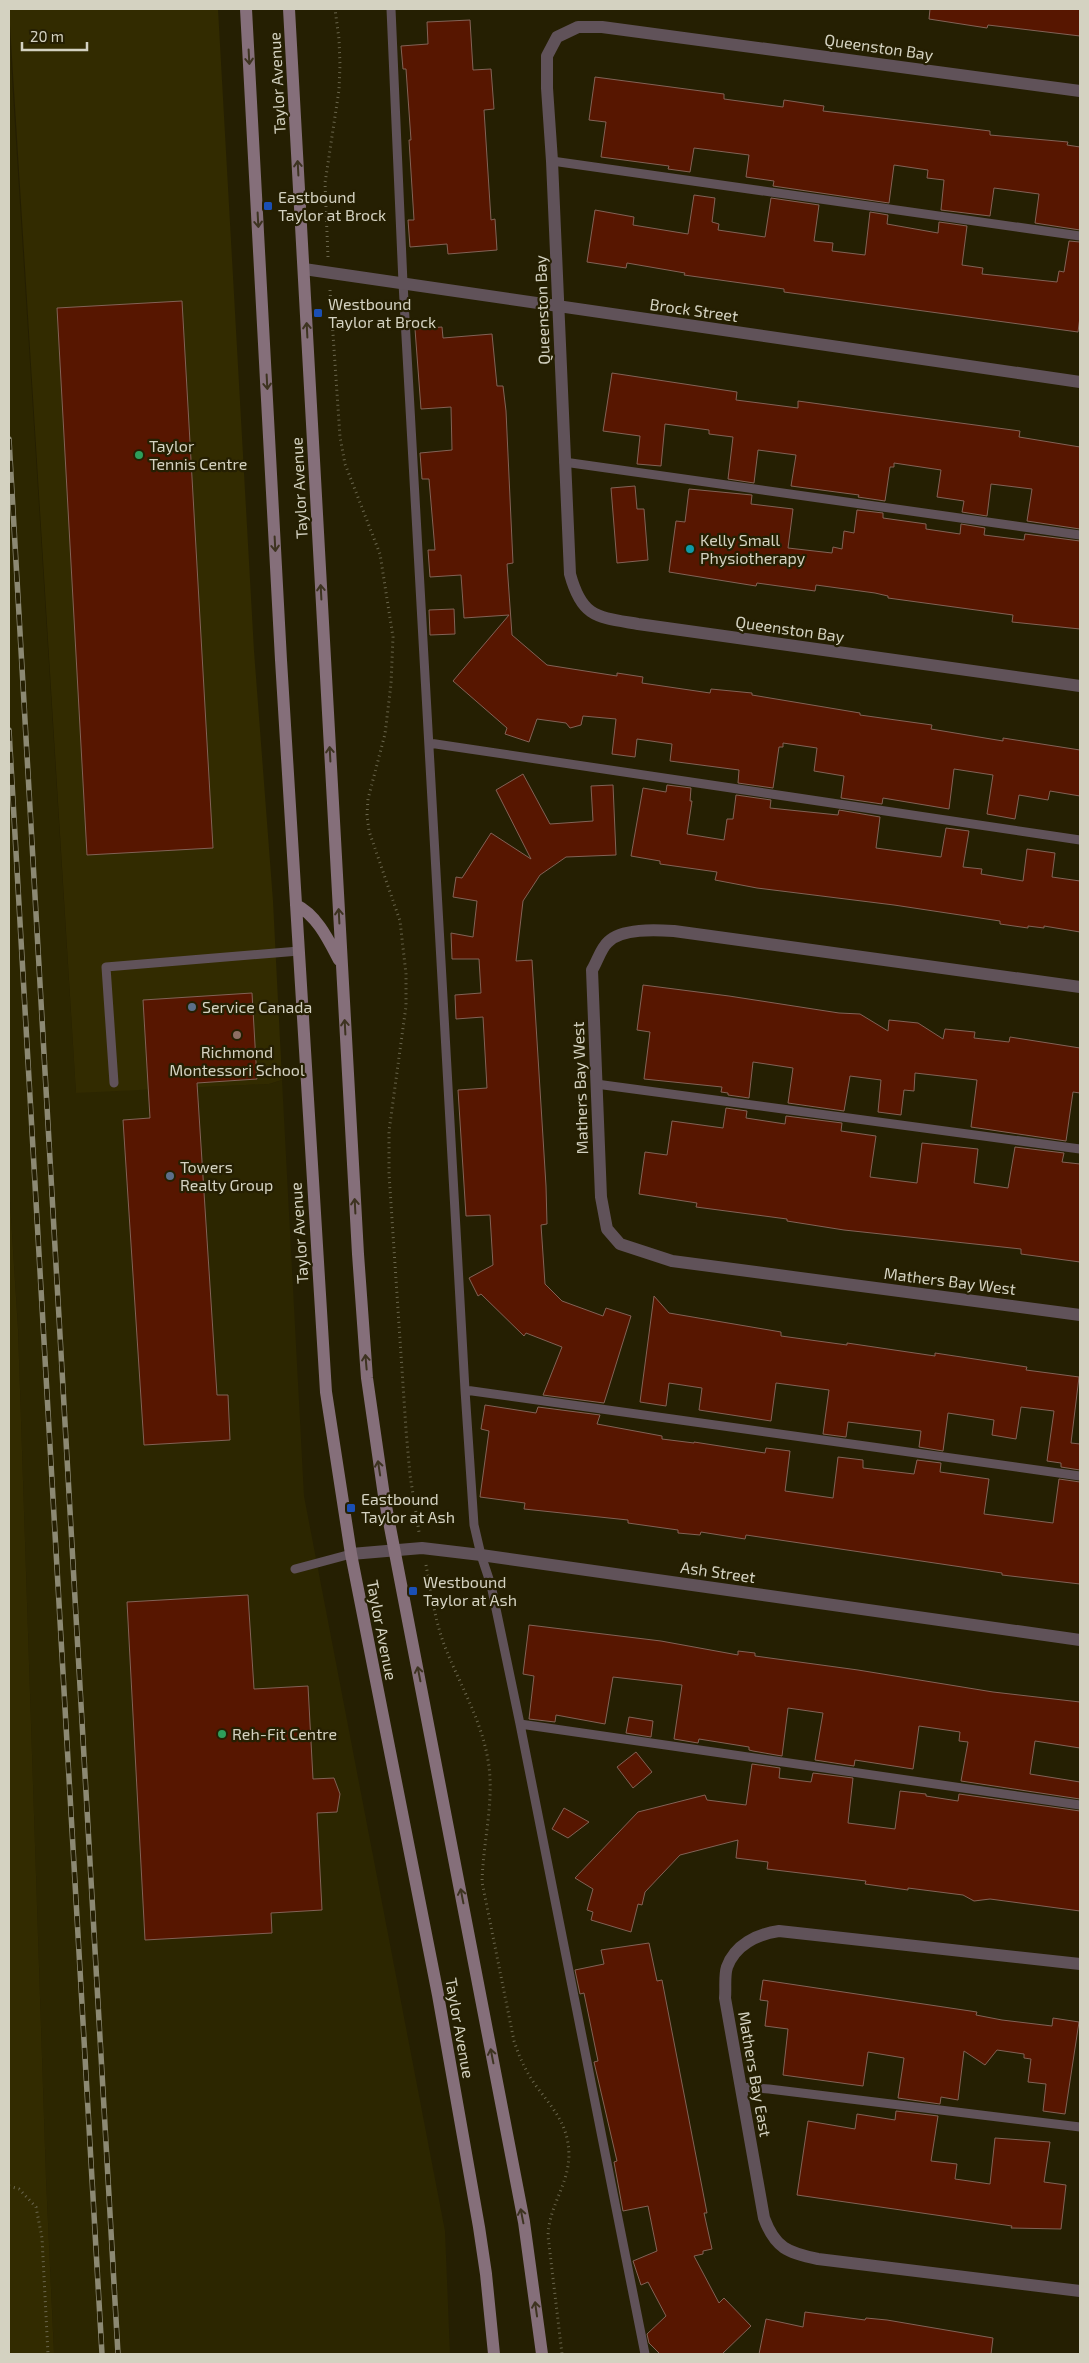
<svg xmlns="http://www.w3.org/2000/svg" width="1089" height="2363" viewBox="0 0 1089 2363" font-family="'Exo 2',sans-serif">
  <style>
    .built { fill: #2c2600 }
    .green { fill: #322b00 }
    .building { fill: #571600; stroke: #826256 }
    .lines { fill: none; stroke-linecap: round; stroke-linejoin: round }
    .path { stroke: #6a664d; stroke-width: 3; stroke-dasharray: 1 4; stroke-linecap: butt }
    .lane { stroke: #605259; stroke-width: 9 }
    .street { stroke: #605259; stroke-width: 12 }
    .secondary { stroke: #856f7a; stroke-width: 12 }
    .rail-casing { stroke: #8c8973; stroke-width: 5.5 }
    .rail { stroke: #251f02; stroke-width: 4; stroke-dasharray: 11; stroke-linecap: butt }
    .oneway { stroke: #3d3320 }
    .transit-dot { fill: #1a4fb4; stroke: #251f02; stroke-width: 2 }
    .leisure-dot { fill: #2e9e5b; stroke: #251f02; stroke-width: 2 }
    .culture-dot { fill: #0f9aa8; stroke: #251f02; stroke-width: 2 }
    .service-dot { fill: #5c6f8a; stroke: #251f02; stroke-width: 2 }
    .education-dot { fill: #8d6e63; stroke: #251f02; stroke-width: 2 }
    .labels { text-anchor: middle; stroke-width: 4.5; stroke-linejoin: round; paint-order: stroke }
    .street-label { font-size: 16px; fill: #d4d2c1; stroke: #251f02 }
    .poi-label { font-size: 16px; fill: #d4d2c1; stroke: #251f02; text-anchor: start }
  </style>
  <rect width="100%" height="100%" fill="#251f02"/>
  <path class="built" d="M 9,30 L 76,1092 L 269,1084 L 282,1080 L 304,1496 L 445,2231 L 450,2354 L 54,2354 L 46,2179 L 18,1329 L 9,1186 Z"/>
  <path class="green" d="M 9,9 L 218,9 L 254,651 L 273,901 L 282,1080 L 269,1084 L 76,1093 Z
    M 9,1186 L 18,1329 L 46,2179 L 54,2354 L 9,2354 Z"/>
  <path class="building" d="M 930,9 L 1080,9 L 1080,36 L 988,25 L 987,28 L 929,19 Z
    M 470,20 L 473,70 L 491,69 L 494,109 L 484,110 L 491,220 L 495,219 L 497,250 L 448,254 L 447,244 L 410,247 L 408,220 L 414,220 L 409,140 L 411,140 L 406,69 L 403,69 L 401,46 L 428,44 L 427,22 Z
    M 595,77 L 724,94 L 724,99 L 783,107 L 784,100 L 824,106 L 823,111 L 990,131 L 990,135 L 1068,142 L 1067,145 L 1080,147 L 1080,230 L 1035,223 L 1039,194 L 994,188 L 990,216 L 941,210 L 944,180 L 927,178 L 928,170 L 894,165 L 889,203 L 773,186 L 774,181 L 746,177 L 749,155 L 694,148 L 690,172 L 668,169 L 669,166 L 601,157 L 606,122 L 589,120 Z
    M 694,195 L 715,198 L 712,222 L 719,224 L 718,230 L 765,237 L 771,198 L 819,205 L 814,241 L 833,243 L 832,251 L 865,255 L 870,212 L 888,215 L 887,224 L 938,233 L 939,222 L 967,226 L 962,265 L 983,268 L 982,274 L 1057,282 L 1059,271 L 1064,272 L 1069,241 L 1080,242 L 1080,317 L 1078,332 L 784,292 L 784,289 L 684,275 L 685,273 L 627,263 L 626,268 L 587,262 L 595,210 L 634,217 L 633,225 L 688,234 Z
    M 182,301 L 213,848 L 87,855 L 57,308 Z
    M 442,327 L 443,338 L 492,334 L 497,386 L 503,386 L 506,411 L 513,563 L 507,564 L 512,635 L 547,665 L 617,676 L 617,673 L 643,677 L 642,683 L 710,693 L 711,689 L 752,693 L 752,695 L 860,713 L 860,715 L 932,725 L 931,729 L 1003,741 L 1003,738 L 1080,750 L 1080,796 L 1050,791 L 1048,800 L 1019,795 L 1015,819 L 987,814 L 993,775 L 954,769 L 949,809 L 883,798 L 882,804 L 841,798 L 844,776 L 814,771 L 817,748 L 783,743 L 783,747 L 779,747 L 773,788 L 738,783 L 739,770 L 670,761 L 672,744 L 637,739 L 635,757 L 612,754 L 616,719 L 583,716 L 581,725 L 570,728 L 566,723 L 537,719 L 529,742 L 505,734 L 507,728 L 453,681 L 509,615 L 464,618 L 461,575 L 430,577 L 428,550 L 435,550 L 429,479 L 422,479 L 420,453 L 452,450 L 451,407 L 421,409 L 415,329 Z
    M 612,373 L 737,392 L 736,400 L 798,408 L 798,401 L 878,412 L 1020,431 L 1019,437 L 1080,447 L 1080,529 L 1027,521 L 1032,489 L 991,484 L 987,516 L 962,512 L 964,501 L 937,497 L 941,470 L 894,463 L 894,467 L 890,467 L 885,501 L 858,497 L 859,495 L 791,486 L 796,455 L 758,450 L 754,483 L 728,479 L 733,437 L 709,434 L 709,430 L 665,424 L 661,466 L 637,464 L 640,436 L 603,431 Z
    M 635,486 L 637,509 L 644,509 L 648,560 L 617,563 L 611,488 Z
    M 689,489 L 752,495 L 751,504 L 793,509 L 788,548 L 832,553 L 833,547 L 842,549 L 844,531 L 854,533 L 857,510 L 883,513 L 883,518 L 926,524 L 926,529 L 960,534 L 961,524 L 985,528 L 984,535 L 1024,540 L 1025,534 L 1080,541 L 1080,629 L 1012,622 L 1013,615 L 888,598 L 888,596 L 875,593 L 816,585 L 815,591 L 757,583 L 756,586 L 669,572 L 676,521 L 685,522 Z
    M 454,609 L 455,634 L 430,635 L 429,610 Z
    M 523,774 L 550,824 L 593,821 L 591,786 L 613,785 L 616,855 L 566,857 L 540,875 L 523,901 L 516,961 L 532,960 L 546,1186 L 547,1224 L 541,1225 L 545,1284 L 562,1301 L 603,1316 L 606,1308 L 631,1316 L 604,1403 L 543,1395 L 562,1347 L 526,1333 L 524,1336 L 481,1294 L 478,1296 L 469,1278 L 493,1265 L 490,1215 L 466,1216 L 458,1090 L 487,1088 L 483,1017 L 456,1019 L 455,995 L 481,993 L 479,959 L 452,959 L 451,933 L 473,937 L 477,901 L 453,897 L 456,877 L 462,878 L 491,833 L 531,859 L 496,790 Z
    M 667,785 L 691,788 L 690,801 L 692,801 L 687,834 L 724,840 L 727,819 L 733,819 L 736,795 L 771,800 L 770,808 L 838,815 L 839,810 L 880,817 L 876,848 L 941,857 L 946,828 L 969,831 L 963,867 L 982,869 L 981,874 L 1023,881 L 1027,849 L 1055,853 L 1052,877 L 1080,881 L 1080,932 L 1044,926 L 1044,928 L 1028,926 L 1028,928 L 1000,924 L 1000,921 L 894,905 L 757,888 L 715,880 L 717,872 L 660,864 L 660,861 L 631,856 L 643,788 L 666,792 Z
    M 643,985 L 729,996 L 839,1013 L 860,1014 L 888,1031 L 889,1020 L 918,1023 L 943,1039 L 945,1029 L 975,1032 L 974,1038 L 1009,1042 L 1010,1037 L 1080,1048 L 1080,1093 L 1073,1092 L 1066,1141 L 971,1127 L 977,1080 L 915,1073 L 914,1091 L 904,1090 L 901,1115 L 878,1112 L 881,1080 L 850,1076 L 844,1111 L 788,1103 L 793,1068 L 753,1062 L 749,1098 L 728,1095 L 728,1093 L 721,1092 L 722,1087 L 644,1079 L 650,1032 L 637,1030 Z
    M 252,993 L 257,1079 L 197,1083 L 217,1395 L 228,1395 L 230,1440 L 144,1445 L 123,1120 L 150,1118 L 143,1000 Z
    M 726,1108 L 747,1111 L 746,1118 L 785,1124 L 786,1116 L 842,1123 L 841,1131 L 876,1136 L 870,1177 L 917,1183 L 922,1143 L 978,1149 L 974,1183 L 1008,1188 L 1015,1147 L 1064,1153 L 1062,1162 L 1080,1164 L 1080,1262 L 1021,1254 L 1021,1249 L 844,1230 L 787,1221 L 787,1219 L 696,1207 L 697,1203 L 639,1194 L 645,1152 L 667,1155 L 672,1121 L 723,1128 Z
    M 654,1296 L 669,1313 L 781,1332 L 781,1336 L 847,1345 L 847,1343 L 935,1356 L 935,1353 L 1027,1367 L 1026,1370 L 1079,1377 L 1071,1443 L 1080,1444 L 1080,1470 L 1061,1467 L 1061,1463 L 1047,1461 L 1054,1411 L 1021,1407 L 1016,1439 L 992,1435 L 994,1420 L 948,1413 L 943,1451 L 919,1447 L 921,1431 L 848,1422 L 846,1437 L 823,1434 L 829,1390 L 776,1383 L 771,1421 L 699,1410 L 702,1388 L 669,1383 L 666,1406 L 640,1402 Z
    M 485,1405 L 536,1413 L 538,1407 L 600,1415 L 597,1424 L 662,1436 L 662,1439 L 694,1443 L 694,1442 L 765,1453 L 766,1448 L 790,1451 L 785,1491 L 833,1498 L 838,1457 L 863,1460 L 863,1468 L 914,1474 L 917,1460 L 941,1463 L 940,1472 L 989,1479 L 984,1514 L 1053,1523 L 1059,1479 L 1080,1482 L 1080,1584 L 1002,1575 L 1002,1573 L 746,1535 L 745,1539 L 701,1532 L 700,1535 L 678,1533 L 678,1530 L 628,1523 L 628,1520 L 524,1509 L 525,1503 L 480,1497 L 489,1431 L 481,1429 Z
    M 248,1595 L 254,1689 L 308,1686 L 313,1779 L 334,1778 L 340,1794 L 337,1812 L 317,1813 L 322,1910 L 271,1913 L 272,1933 L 145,1940 L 127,1602 Z
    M 529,1625 L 661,1641 L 738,1655 L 738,1651 L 755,1653 L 755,1656 L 858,1670 L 993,1692 L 1080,1702 L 1080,1748 L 1035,1741 L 1030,1774 L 1080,1782 L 1080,1799 L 961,1781 L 968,1742 L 959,1741 L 960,1732 L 919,1726 L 913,1769 L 855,1760 L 854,1766 L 815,1760 L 823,1713 L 788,1708 L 782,1756 L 753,1751 L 749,1750 L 749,1747 L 699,1739 L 698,1743 L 674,1739 L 682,1685 L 613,1677 L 605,1724 L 556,1715 L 555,1722 L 529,1719 L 534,1676 L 523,1674 Z
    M 629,1717 L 653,1721 L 651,1737 L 626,1733 Z
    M 636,1752 L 652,1772 L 633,1788 L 617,1767 Z
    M 752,1764 L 780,1768 L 779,1778 L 811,1782 L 813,1773 L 853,1778 L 848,1823 L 895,1829 L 900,1791 L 926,1794 L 926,1796 L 958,1801 L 959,1794 L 1080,1811 L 1080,1911 L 990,1899 L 974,1901 L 963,1895 L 908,1888 L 908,1890 L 865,1884 L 866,1881 L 767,1869 L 768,1862 L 736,1858 L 738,1840 L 680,1855 L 645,1892 L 642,1905 L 638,1904 L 631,1932 L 591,1920 L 593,1912 L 587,1910 L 593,1889 L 575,1878 L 638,1812 L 705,1795 L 707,1800 L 746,1805 Z
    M 564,1808 L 589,1822 L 568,1838 L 552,1829 Z
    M 649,1943 L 657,1981 L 662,1980 L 707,2213 L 704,2213 L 712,2249 L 703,2251 L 703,2254 L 694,2256 L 719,2303 L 724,2298 L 751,2326 L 722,2354 L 660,2354 L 649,2343 L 647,2334 L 666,2316 L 648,2282 L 641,2285 L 633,2261 L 657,2251 L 648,2206 L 623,2211 L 614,2162 L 617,2161 L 594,2062 L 598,2061 L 584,1993 L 580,1994 L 575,1970 L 604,1964 L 601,1950 Z
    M 763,1980 L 977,2012 L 976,2015 L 1002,2020 L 1052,2026 L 1053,2018 L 1079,2022 L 1065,2114 L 1043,2111 L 1046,2084 L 1028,2082 L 1031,2059 L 1024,2058 L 1024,2054 L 997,2050 L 985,2065 L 964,2051 L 958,2100 L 941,2097 L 940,2104 L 898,2098 L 904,2058 L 868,2052 L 863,2086 L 783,2075 L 788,2029 L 765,2026 L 768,2001 L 760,2000 Z
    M 896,2111 L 938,2116 L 931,2161 L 957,2164 L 955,2179 L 990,2184 L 995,2138 L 1050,2142 L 1044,2182 L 1066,2185 L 1061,2229 L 1011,2228 L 1012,2226 L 797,2195 L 808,2121 L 855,2129 L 857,2114 L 895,2120 Z
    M 805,2312 L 865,2320 L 866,2318 L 887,2320 L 993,2338 L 991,2354 L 759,2354 L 766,2319 L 803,2327 Z"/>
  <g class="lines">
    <path class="path" d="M 328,257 L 325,183 L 339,90 L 340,65 L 339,39 L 335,9
      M 330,290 L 340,437 L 345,464 L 380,554 L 393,637 L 391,684 L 385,734 L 368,799 L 367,815 L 369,831 L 400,921 L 406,974 L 406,1006 L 389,1131 L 389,1174 L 406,1430 L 410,1475 L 419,1532
      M 426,1565 C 431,1592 435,1621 445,1647 C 460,1685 481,1719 488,1760 C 495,1800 483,1841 482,1882 L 514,2041 C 519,2056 525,2070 534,2083 C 551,2107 568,2122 569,2154 C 569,2185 549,2205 548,2236 L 562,2354
      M 9,2186 L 19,2189 L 36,2207 L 42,2238 L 48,2354"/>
    <path class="lane" d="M 391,9 L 403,283 L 465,1390 L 474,1525 L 481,1555 L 491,1585 L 520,1724 L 645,2354
      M 552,161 L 1080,236
      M 564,462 L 1080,535
      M 429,743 L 1080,840
      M 114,1083 L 106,967 L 299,951
      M 596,1084 L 1080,1149
      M 465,1390 L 1080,1476
      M 295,1569 L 351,1554
      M 520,1724 L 1080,1805
      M 741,2087 L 769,2089 L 1080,2127"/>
    <path class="street" d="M 1080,91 L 602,27 L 578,27 L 557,37 L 547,56 L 547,88 L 552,161 L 570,574 C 582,618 597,617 638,624 L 1080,686
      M 304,269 L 1080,382
      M 1080,987 L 674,931 C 656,930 622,928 608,942 C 601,948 597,962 592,970 L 601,1197 L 607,1229 L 620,1244 L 672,1261 L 1080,1315
      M 351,1554 L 422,1548 L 481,1555 L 1080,1640
      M 1080,1964 L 779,1931 C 757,1934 735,1945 727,1967 C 724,1976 726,1989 725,1998 L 764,2218 C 775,2248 788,2253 818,2259 L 1080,2291"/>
    <path class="secondary" d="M 246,9 L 281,660 L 326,1392 L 351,1554 L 438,1995 L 479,2227 L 486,2274 L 494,2354
      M 289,9 L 358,1254 L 367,1378 L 384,1496 L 524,2222 L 542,2354
      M 296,905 C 317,915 329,941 339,960"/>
    <g class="rail-casing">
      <path id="rail" d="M 9,439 L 118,2354
        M 9,730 L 102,2354"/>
    </g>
    <use href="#rail" class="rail"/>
  </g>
  <defs><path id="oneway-shaft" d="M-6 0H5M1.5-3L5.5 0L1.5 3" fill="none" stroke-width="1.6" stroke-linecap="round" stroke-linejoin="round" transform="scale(1.25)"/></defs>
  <g class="oneway">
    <use href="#oneway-shaft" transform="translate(249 57) rotate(87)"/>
    <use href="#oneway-shaft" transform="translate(298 168) rotate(-93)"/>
    <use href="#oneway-shaft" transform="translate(258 220) rotate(87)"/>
    <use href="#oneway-shaft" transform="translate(307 330) rotate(-93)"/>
    <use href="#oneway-shaft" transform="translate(267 382) rotate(87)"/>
    <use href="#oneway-shaft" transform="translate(275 544) rotate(87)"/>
    <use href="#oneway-shaft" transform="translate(321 592) rotate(-93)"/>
    <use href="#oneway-shaft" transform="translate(330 754) rotate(-93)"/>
    <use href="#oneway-shaft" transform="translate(339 916) rotate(-93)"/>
    <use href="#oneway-shaft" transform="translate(345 1027) rotate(-93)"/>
    <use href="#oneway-shaft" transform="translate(355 1206) rotate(-93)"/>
    <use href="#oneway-shaft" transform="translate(366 1362) rotate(-95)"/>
    <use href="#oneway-shaft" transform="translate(379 1468) rotate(-99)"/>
    <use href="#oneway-shaft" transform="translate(419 1674) rotate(-101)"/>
    <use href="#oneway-shaft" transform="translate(462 1896) rotate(-101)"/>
    <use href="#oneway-shaft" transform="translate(492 2056) rotate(-101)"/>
    <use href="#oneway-shaft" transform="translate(522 2216) rotate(-101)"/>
    <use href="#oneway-shaft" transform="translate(536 2309) rotate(-98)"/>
  </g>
  <g class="transit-dot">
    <rect x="263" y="201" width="10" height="10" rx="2.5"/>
    <rect x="313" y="308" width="10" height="10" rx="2.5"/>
    <rect x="346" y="1503" width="10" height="10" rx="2.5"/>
    <rect x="408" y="1586" width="10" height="10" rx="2.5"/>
  </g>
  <g class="leisure-dot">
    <circle cx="139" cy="455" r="5"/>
    <circle cx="222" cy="1734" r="5"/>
  </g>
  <circle class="culture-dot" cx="690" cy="549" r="5"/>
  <g class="service-dot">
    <circle cx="192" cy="1007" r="5"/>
    <circle cx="170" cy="1176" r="5"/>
  </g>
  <circle class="education-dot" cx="237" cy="1035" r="5"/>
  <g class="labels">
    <g class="street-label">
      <text transform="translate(879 47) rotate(8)" y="6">Queenston Bay</text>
      <text transform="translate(277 83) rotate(-93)" y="6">Taylor Avenue</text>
      <text transform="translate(542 310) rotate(-92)" y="6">Queenston Bay</text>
      <text transform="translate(694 310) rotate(8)" y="6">Brock Street</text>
      <text transform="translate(299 488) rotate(-93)" y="6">Taylor Avenue</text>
      <text transform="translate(790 629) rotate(8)" y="6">Queenston Bay</text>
      <text transform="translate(580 1088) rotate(-92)" y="6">Mathers Bay West</text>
      <text transform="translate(299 1233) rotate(-94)" y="6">Taylor Avenue</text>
      <text transform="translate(950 1281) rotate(7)" y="6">Mathers Bay West</text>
      <text transform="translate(718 1572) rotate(8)" y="6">Ash Street</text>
      <text transform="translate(382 1630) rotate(79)" y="6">Taylor Avenue</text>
      <text transform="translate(460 2028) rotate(80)" y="6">Taylor Avenue</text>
      <text transform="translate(755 2074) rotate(80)" y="6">Mathers Bay East</text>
    </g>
    <g class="poi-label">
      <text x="278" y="203">Eastbound<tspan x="278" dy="18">Taylor at Brock</tspan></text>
      <text x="328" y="310">Westbound<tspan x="328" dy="18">Taylor at Brock</tspan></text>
      <text x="149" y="452">Taylor<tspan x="149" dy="18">Tennis Centre</tspan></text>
      <text x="700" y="546">Kelly Small<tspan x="700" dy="18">Physiotherapy</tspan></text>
      <text x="202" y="1013">Service Canada</text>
      <text x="237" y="1058" text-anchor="middle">Richmond<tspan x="237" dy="18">Montessori School</tspan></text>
      <text x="180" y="1173">Towers<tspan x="180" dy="18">Realty Group</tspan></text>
      <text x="361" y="1505">Eastbound<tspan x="361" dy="18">Taylor at Ash</tspan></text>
      <text x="423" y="1588">Westbound<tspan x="423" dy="18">Taylor at Ash</tspan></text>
      <text x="232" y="1740">Reh-Fit Centre</text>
    </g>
  </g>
  <rect width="1089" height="2363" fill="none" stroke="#d4d2c1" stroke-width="20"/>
  <path d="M22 42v8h65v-8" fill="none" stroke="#d4d2c1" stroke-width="2.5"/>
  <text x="30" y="42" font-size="15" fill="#d4d2c1" stroke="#251f02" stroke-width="4" paint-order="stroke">20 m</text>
</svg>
